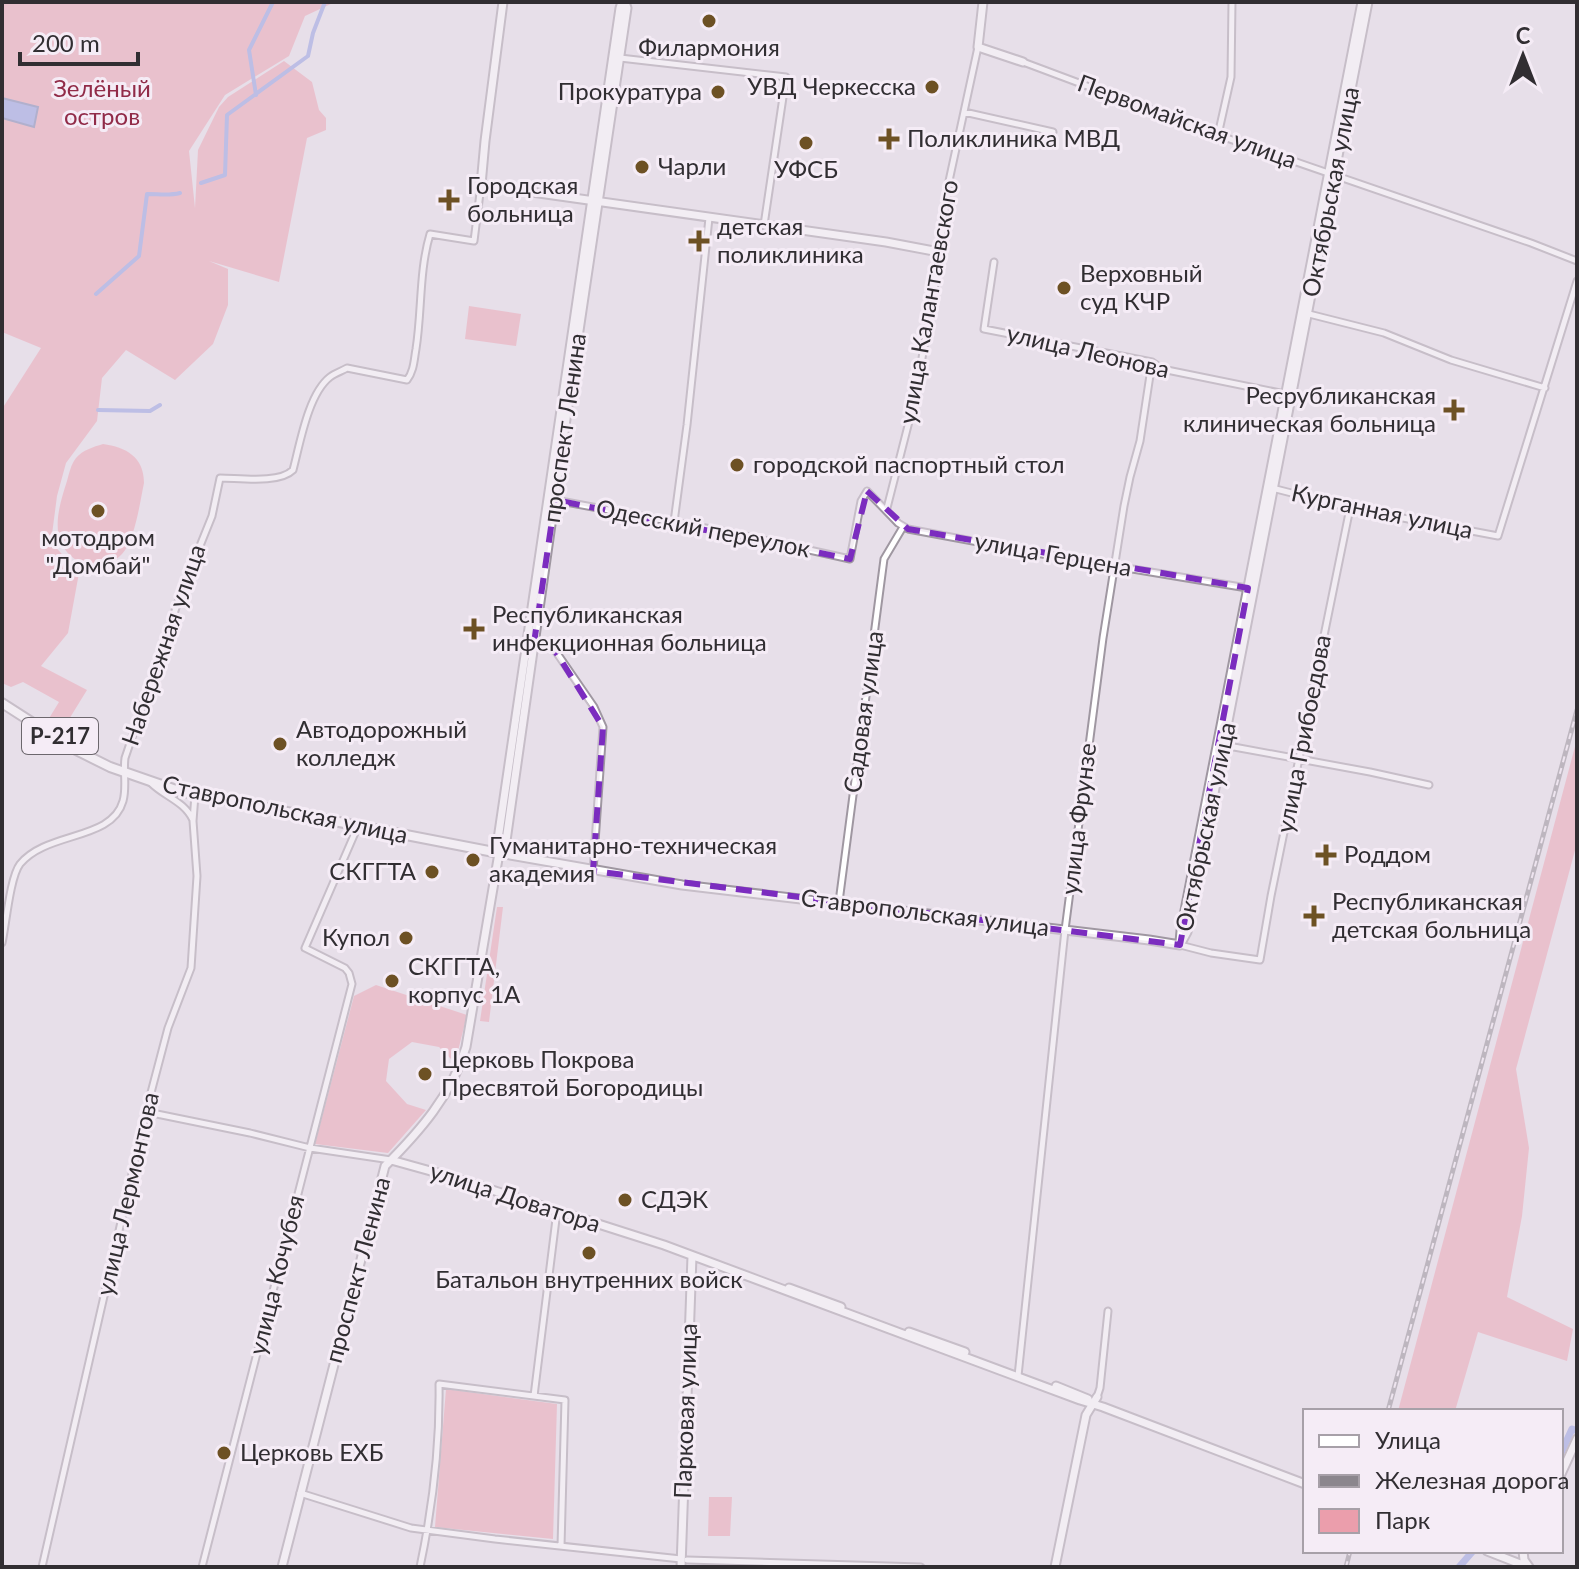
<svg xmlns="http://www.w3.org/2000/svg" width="1579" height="1569" viewBox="0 0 1579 1569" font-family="Lato,sans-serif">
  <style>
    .green { fill: #eb9eac }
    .water { fill: #8997e0; stroke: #6f78ac; stroke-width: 2 }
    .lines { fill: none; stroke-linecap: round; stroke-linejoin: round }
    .canal { stroke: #8997e0; stroke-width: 4 }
    .river { stroke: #8997e0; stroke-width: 7 }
    .minor-casing { stroke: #9f97a1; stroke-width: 9 }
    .major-casing { stroke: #9f97a1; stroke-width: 11 }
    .highway-casing { stroke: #9f97a1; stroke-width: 12 }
    .minor { stroke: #fff; stroke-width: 5 }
    .major { stroke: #fff; stroke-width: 7 }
    .highway { stroke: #fff; stroke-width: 8 }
    .rail-casing { stroke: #8b868d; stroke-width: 5 }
    .rail { stroke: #f5ecf6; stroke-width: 2; stroke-dasharray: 6; stroke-linecap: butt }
    .marked { fill: none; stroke: #7b2cbf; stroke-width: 6; stroke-dasharray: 16 10; stroke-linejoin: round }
    .poi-dot { fill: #6d5124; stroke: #f5ecf6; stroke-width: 3 }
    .labels { text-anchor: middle; stroke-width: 6; stroke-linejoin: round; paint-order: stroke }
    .shield { fill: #f5ecf6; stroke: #6c676d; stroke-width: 2 }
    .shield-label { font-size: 22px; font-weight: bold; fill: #312e32 }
    .poi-label { font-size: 24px; fill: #312e32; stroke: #f5ecf6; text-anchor: start }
    .park-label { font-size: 24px; fill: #912b48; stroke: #f5ecf6 }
    .street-label { font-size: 24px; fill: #312e32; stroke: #f5ecf6 }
  </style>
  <rect width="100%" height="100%" fill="#e7dfe9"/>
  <path class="green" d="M 2,2 L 335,2 L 305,16 L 289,56 L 225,95 L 189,151 L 195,208 L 198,150 L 219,107 L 228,97 L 284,61 L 312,82 L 319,110 L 326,118 L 326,130 L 307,138 L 279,282 L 209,261 L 228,269 L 228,305 L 213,344 L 175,380 L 126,350 L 102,378 L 97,421 L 66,463 L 57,496 L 51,542 L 79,573 L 68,633 L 41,666 L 87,690 L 63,729 L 48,720 L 59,702 L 23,682 L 11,687 L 2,683 L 2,409 L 41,348 L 2,332 Z
    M 469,306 L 521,314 L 516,346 L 465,339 Z
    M 103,444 C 126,447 144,457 144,483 C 140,502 135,540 122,554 C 115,562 103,566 94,566 C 85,566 78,562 71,556 C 49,537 59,506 67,481 C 69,474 71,464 76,458 C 83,450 93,447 103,444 Z
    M 1577,739 L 1577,843 L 1516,1069 L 1529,1148 L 1522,1216 L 1507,1297 L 1573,1329 L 1567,1361 L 1478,1332 L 1455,1411 L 1398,1411 Z
    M 497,907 L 503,907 L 489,1022 L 480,1021 Z
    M 376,985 L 467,1015 L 455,1063 L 439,1047 L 412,1042 L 389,1059 L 386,1081 L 407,1104 L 426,1110 L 388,1153 L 315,1144 L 354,996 Z
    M 446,1389 L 557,1404 L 553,1539 L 435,1527 Z
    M 709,1497 L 732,1497 L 730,1536 L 708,1536 Z"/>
  <path class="water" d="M 2,98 L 38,107 L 34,127 L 2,118 Z"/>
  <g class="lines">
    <path class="canal" d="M 256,95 L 249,50 L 273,2
      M 201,183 L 225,175 L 227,115 L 308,56 L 313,33 L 325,2
      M 96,294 L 139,256 L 147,194 C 159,194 169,196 180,193
      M 98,410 L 150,411 L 160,405"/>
    <path class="river" d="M 1561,1453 L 1572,1429 L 1575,1430
      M 1459,1567 L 1473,1551"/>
    <g class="minor-casing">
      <path id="minor" d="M 620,58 L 786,77 L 764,225
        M 1023,62 L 1218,135 L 1531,243 L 1577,261
        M 964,112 L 1053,132
        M 1218,135 L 1231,77 L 1232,2
        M 994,262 L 984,329 L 1152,362 L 1162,369 L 1285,394
        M 1305,313 L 1384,333 L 1451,360 L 1545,388
        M 1272,488 L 1350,508 L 1498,536 L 1577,281
        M 555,500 L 727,532 L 850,559 L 861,501 L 867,491 L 898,523 L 908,529 L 1042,554 L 1247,588
        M 887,508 L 915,398 L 936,278 L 949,181 L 978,47
        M 674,522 L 687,425 L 709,218
        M 534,643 L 552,646 L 594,707 L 603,727 L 593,871
        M 1223,745 L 1370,772 L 1429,785
        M 151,783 C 165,797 184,801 193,820
        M 839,902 L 884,559 L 903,527
        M 2,943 C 6,925 10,877 20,864 C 47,831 112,841 123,801 C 127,787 123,772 125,758 L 181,593 L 212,516 L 220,478 C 239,478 279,484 293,470 C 300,444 308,394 330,377 C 335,373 342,371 347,368 L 407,380 C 414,371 414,360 416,349 C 422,311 419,271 430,234 L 474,241 L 481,185
        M 1180,945 L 1211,953 L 1260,960 L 1271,896 L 1350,508
        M 147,1112 L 250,1133 L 310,1148 L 391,1160
        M 1018,1376 L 1065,930 L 1103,638 L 1124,506 L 1130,477 L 1140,441 L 1152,362
        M 534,1396 L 557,1211
        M 1097,1397 L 1100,1388 L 1108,1311
        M 300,1493 L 411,1528 L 495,1539 L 681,1559
        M 687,1560 L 921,1567
        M 42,1567 L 148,1104 L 168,1028 L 191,968 L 197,876 L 193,821 L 195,795
        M 202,1567 L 352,984 L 349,973 L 345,968 L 305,948 L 358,826
        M 420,1567 C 432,1510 440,1443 439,1384 L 565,1400 L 561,1546"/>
    </g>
    <g class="major-casing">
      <path id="major" d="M 503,2 L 485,141 L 481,185 L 886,242 L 939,252
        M 983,2 L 978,47 L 1023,62
        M 499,853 L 505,848 L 569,398 L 627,8 L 625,2
        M 499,853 L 682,885 L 1149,940 L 1180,945
        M 1180,942 L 1181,931 L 1362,2
        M 1180,945 L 1187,932 L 1368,2
        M 391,1160 L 445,1175 L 664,1245 L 1080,1400 L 1103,1407 L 1305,1484
        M 789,1288 L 841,1307
        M 909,1332 L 965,1352
        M 1056,1386 L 1088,1399
        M 1561,1474 L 1577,1439
        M 1487,1551 L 1528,1567
        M 1523,1551 L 1524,1560 L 1529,1567
        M 282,1567 L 385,1166 C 419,1132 452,1095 466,1047 L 499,853 L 497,846 C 539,567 578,287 620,8 L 622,2
        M 681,1567 L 692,1256
        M 1055,1567 L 1086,1415 L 1097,1397"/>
    </g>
    <g class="highway-casing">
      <path id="highway" d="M 2,703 L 72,748 L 110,767 L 179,791 L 499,853"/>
    </g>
    <use href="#minor" class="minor"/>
    <use href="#major" class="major"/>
    <use href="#highway" class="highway"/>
    <g class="rail-casing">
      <path id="rail" d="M 1388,1411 L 1577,710
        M 1346,1567 L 1350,1551"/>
    </g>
    <use href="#rail" class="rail"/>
  </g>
  <path d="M0 0H1579V1569H0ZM 867,491 L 908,529 L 1248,588 L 1180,945 L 593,871 L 603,727 L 552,646 L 534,643 L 555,500 L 850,559 Z" fill="#e7dfe9" fill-opacity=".55" fill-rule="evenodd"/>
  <path class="marked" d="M 867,491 L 908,529 L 1248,588 L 1180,945 L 593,871 L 603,727 L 552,646 L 534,643 L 555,500 L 850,559 Z"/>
  <g class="poi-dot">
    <circle cx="709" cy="21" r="8"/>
    <circle cx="932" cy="87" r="8"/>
    <circle cx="718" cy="92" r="8"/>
    <path d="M885 127h8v8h8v8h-8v8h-8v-8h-8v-8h8z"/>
    <circle cx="806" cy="143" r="8"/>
    <circle cx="642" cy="167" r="8"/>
    <path d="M445 188h8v8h8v8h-8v8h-8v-8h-8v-8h8z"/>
    <path d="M695 229h8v8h8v8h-8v8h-8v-8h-8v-8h8z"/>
    <circle cx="1064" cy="288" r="8"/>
    <path d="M1450 398h8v8h8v8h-8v8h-8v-8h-8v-8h8z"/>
    <circle cx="737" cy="465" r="8"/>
    <circle cx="98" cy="511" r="8"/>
    <path d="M470 617h8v8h8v8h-8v8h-8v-8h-8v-8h8z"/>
    <circle cx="280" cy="744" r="8"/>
    <path d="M1322 843h8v8h8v8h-8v8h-8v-8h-8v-8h8z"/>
    <circle cx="473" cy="860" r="8"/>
    <circle cx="432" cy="872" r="8"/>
    <path d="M1310 904h8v8h8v8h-8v8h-8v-8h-8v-8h8z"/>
    <circle cx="406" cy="938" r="8"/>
    <circle cx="392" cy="981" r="8"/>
    <circle cx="425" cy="1074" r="8"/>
    <circle cx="625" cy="1200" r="8"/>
    <circle cx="589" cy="1253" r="8"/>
    <circle cx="224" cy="1453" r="8"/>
  </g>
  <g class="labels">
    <rect class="shield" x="22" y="718" width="76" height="36" rx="6"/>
    <g class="shield-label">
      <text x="60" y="744">Р-217</text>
    </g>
    <g class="poi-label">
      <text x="709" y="56" text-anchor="middle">Филармония</text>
      <text x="916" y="95" text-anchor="end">УВД Черкесска</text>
      <text x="702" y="100" text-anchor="end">Прокуратура</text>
      <text x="907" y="147">Поликлиника МВД</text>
      <text x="658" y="175">Чарли</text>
      <text x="806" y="178" text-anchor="middle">УФСБ</text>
      <text x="467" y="194">Городская<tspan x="467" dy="28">больница</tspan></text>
      <text x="717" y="235">детская<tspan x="717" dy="28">поликлиника</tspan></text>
      <text x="1080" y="282">Верховный<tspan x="1080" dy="28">суд КЧР</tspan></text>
      <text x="1436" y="404" text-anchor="end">Ресрубликанская<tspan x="1436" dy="28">клиническая больница</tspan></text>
      <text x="753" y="473">городской паспортный стол</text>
      <text x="98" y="546" text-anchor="middle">мотодром<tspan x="98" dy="28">"Домбай"</tspan></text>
      <text x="492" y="623">Республиканская<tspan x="492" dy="28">инфекционная больница</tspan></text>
      <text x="296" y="738">Автодорожный<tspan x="296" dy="28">колледж</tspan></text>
      <text x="489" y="854">Гуманитарно-техническая<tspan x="489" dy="28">академия</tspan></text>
      <text x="1344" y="863">Роддом</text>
      <text x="416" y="880" text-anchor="end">СКГГТА</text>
      <text x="1332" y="910">Республиканская<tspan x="1332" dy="28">детская больница</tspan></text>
      <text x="390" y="946" text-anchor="end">Купол</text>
      <text x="408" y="975">СКГГТА,<tspan x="408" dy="28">корпус 1А</tspan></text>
      <text x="441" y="1068">Церковь Покрова<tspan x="441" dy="28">Пресвятой Богородицы</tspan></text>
      <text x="641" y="1208">СДЭК</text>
      <text x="589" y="1288" text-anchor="middle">Батальон внутренних войск</text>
      <text x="240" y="1461">Церковь ЕХБ</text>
    </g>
    <g class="park-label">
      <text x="102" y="97">Зелёный<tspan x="102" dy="28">остров</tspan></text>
    </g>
    <g class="street-label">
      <text transform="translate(1187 122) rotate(20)" y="8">Первомайская улица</text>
      <text transform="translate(1331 192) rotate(-79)" y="8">Октябрьская улица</text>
      <text transform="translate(929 302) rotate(-80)" y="8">улица Калантаевского</text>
      <text transform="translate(1088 352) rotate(13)" y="8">улица Леонова</text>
      <text transform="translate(565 428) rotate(-82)" y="8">проспект Ленина</text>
      <text transform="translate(1382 512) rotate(12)" y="8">Курганная улица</text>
      <text transform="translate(703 529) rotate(11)" y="8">Одесский переулок</text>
      <text transform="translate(1053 555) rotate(10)" y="8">улица Герцена</text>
      <text transform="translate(164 645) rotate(-71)" y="8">Набережная улица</text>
      <text transform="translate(864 712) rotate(-82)" y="8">Садовая улица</text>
      <text transform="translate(1304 734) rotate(-79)" y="8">улица Грибоедова</text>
      <text transform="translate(285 810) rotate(12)" y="8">Ставропольская улица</text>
      <text transform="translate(1079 819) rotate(-83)" y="8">улица Фрунзе</text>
      <text transform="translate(1206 827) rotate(-78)" y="8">Октябрьская улица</text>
      <text transform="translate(925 913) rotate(7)" y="8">Ставропольская улица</text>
      <text transform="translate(128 1194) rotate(-77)" y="8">улица Лермонтова</text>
      <text transform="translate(515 1198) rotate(18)" y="8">улица Доватора</text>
      <text transform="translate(358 1270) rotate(-75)" y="8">проспект Ленина</text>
      <text transform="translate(277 1275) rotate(-76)" y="8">улица Кочубея</text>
      <text transform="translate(686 1411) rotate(-88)" y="8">Парковая улица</text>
    </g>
  </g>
  <rect width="1579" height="1569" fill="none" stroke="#312e32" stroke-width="8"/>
  <rect x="1303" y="1409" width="260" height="144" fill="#f5ecf6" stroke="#a7a0a8" stroke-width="2"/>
  <rect x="1319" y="1435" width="40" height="12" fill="#ffffff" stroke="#a7a0a8" stroke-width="2"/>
  <text x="1375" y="1449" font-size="24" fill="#312e32">Улица</text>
  <rect x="1319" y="1475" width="40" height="12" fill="#8b868d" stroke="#a7a0a8" stroke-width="2"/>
  <text x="1375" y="1489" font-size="24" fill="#312e32">Железная дорога</text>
  <rect x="1319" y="1509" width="40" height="24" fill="#eb9eac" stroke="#a7a0a8" stroke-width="2"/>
  <text x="1375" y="1529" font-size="24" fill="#312e32">Парк</text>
  <g transform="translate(1523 56)" stroke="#f5ecf6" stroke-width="6" paint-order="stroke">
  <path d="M0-6L14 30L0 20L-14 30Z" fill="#312e32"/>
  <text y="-12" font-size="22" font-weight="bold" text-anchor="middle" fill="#312e32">С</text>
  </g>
  <path d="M20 52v12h118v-12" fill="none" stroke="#312e32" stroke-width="4"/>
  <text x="32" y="52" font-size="24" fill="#312e32" stroke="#f5ecf6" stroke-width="6" paint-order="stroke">200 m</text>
</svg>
